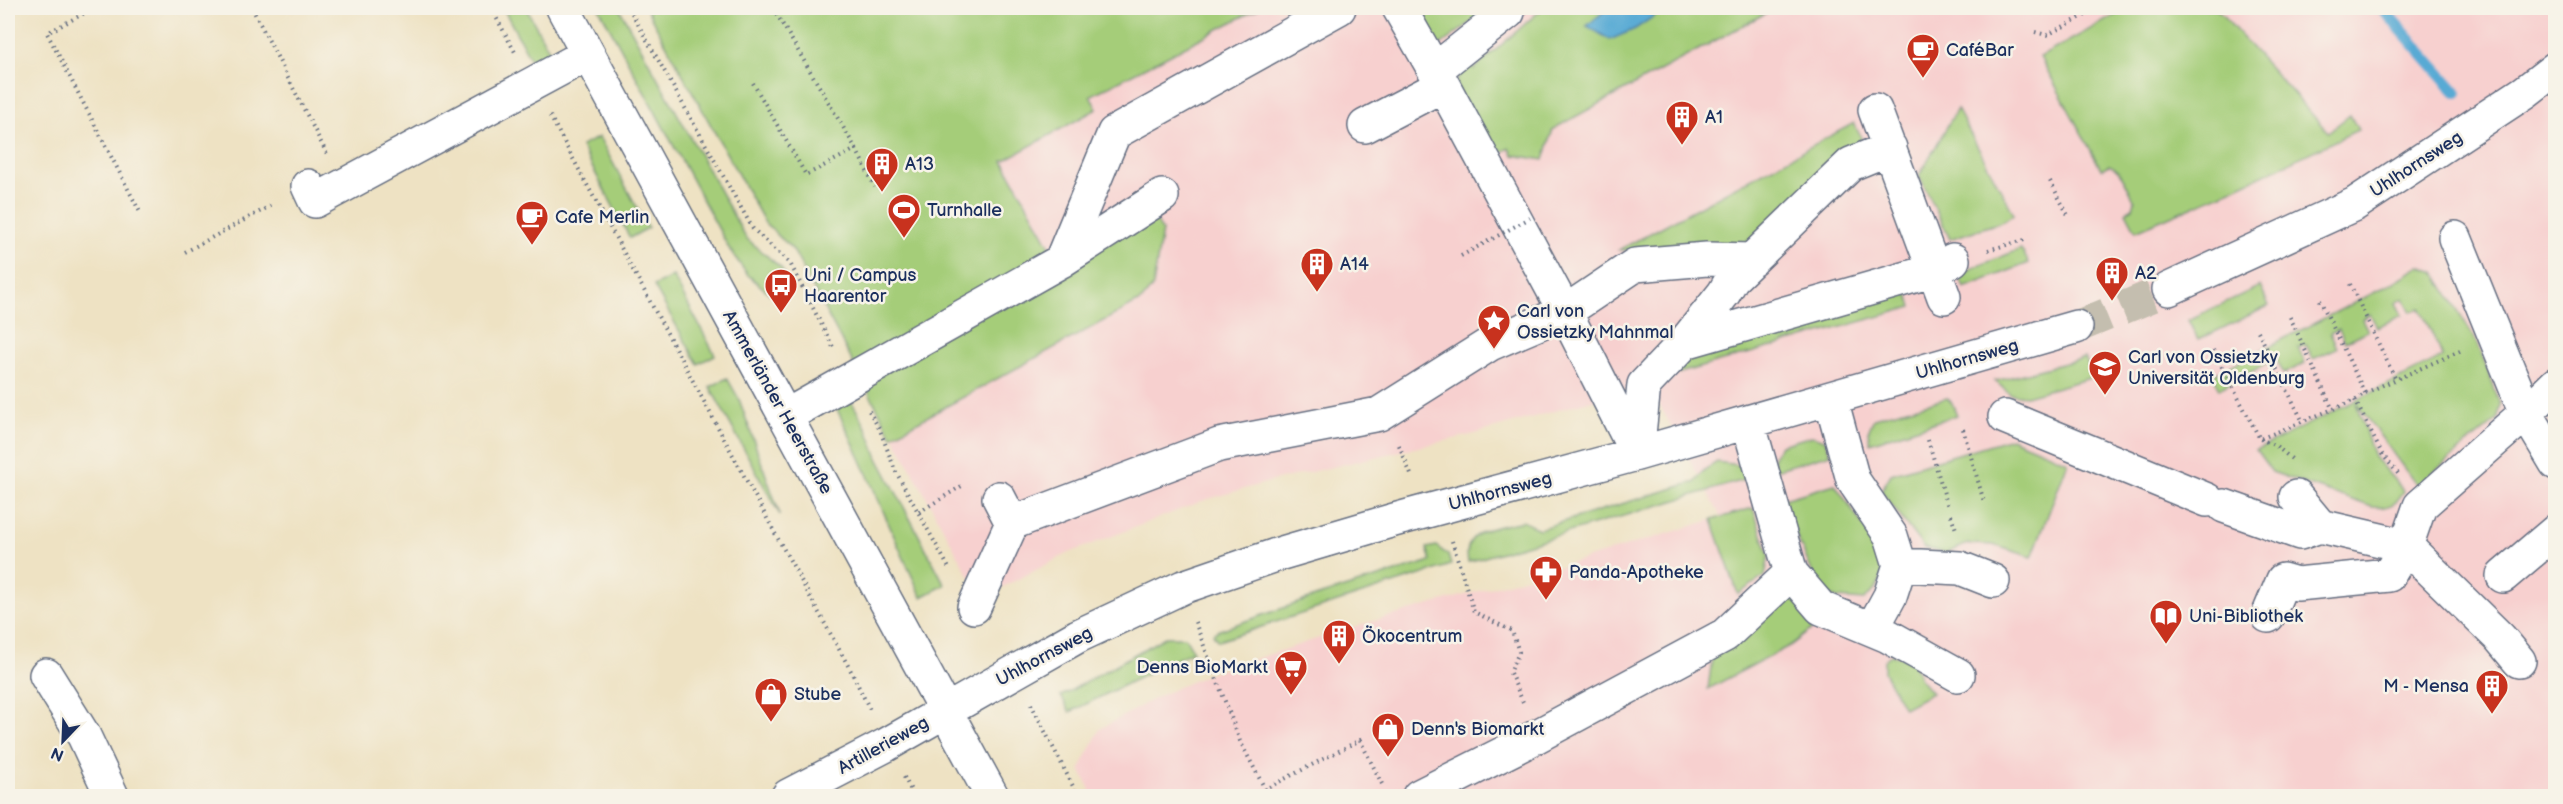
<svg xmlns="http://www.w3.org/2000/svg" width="2563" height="804" viewBox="0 0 2563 804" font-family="'Balsamiq Sans',sans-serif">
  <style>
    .built { fill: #f7d0cf }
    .green { fill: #a5cd79; stroke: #607e6c; stroke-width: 1.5 }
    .water { fill: #59aad4; stroke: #3a6c99; stroke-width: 1.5 }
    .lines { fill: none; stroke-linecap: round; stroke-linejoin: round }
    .stream { stroke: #59aad4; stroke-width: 12 }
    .minor-tunnel { stroke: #c4beaf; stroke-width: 33; stroke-dasharray: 33 16; stroke-linecap: butt }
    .minor-casing { stroke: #656e81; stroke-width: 36 }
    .path { stroke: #656e81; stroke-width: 4; stroke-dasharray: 1.5 4.5; stroke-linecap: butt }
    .minor { stroke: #fff; stroke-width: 33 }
    .path-bridge { stroke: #656e81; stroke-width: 4; stroke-dasharray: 1.5 4.5; stroke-linecap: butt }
    .labels { text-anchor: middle; stroke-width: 5; stroke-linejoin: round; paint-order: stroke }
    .poi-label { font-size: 18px; fill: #1b2f5e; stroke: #f7f3e8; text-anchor: start }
    .street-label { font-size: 18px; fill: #1b2f5e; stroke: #f7f3e8 }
  </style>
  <rect width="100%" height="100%" fill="#f7f3e8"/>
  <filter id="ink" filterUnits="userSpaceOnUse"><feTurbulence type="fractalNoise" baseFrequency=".0167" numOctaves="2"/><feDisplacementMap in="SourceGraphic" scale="12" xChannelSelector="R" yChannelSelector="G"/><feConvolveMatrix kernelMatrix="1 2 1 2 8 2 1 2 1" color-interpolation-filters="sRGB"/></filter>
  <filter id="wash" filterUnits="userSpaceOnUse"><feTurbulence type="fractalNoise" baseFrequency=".008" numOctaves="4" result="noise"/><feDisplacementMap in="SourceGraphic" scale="24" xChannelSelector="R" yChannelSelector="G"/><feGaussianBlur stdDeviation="1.35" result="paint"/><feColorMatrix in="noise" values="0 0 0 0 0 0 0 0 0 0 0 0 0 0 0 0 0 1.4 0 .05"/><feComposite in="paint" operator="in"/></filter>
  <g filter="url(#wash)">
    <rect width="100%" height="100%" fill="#eee2c3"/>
    <path class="built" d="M 647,8 L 2555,8 L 2555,796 L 1093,796 L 1080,769 L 1100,729 L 1159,696 L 1206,675 L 1353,627 L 1514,581 L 1721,517 L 1648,384 L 1475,434 L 1276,480 L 1205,500 L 1069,553 L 1003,587 L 969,576 L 793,250 L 765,223 Z"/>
    <path class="green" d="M 503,8 L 526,8 L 552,56 L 534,66 Z
      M 599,8 L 619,8 L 746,238 L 781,268 L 789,282 L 770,294 L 747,274 L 730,250 Z
      M 646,8 L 1259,8 L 1090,96 L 1097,109 L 1003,161 L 1062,268 L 1155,218 L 1162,231 L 1153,286 L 1142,300 L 892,436 L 793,250 L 765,223 Z
      M 1408,8 L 1491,8 L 1436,48 Z
      M 1543,8 L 1608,8 L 1587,26 L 1635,29 L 1666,8 L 1775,8 L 1553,129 L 1544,160 L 1513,155 L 1510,148 L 1491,158 L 1452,91 L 1468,57 L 1474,69 Z
      M 2128,8 L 2216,8 L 2328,132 L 2350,115 L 2358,130 L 2233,189 L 2136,231 L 2126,212 L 2133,208 L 2135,201 C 2128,189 2122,169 2109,165 L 2101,169 L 2040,57 Z
      M 1957,109 L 2014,214 L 2004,221 L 1950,239 L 1919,176 Z
      M 1854,123 L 1864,144 L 1740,257 L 1619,250 Z
      M 599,137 L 648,228 L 630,238 L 581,146 Z
      M 2021,249 L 2029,263 L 1964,288 L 1958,274 Z
      M 2420,266 L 2435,272 L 2478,344 L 2500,404 L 2498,419 L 2417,486 L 2356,403 L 2374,457 L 2404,491 C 2398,505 2387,509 2372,507 L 2272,472 L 2256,450 L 2443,357 L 2420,308 L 2411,312 L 2404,298 L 2396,303 L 2402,315 L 2377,327 L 2370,314 L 2362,319 L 2368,331 L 2345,342 L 2339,329 L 2330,333 L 2337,348 L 2313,359 L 2306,345 L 2298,348 L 2305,363 L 2284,374 L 2276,359 L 2219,389 L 2213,375 L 2391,284 Z
      M 673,276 L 715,355 L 698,364 L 654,286 Z
      M 2260,286 L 2269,306 L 2198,340 L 2188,320 Z
      M 1907,289 L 1912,307 L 1673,375 L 1703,345 Z
      M 2085,358 L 2094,377 L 2026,396 L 2010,394 L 1995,381 Z
      M 727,378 L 739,399 L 780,515 L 710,387 Z
      M 844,388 L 867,429 L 878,458 L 945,585 L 922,597 C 889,531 865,461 830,396 Z
      M 1947,398 L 1952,403 L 1957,415 L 1870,443 L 1868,432 L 1874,418 Z
      M 1812,436 L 1825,440 L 1831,454 L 1775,470 L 1773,458 L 1781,445 Z
      M 2011,438 L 2068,462 L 2032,557 L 1993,545 L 1968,544 L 1946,553 L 1924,548 L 1881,491 L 1891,474 Z
      M 1717,462 L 1738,465 L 1751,478 L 1468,562 C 1461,528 1497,528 1522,521 L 1539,529 L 1694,482 L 1704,470 Z
      M 1835,484 C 1846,501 1884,552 1883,570 C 1882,584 1874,592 1864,600 L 1836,598 L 1820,590 L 1781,500 Z
      M 1753,508 L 1769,555 L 1765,576 L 1738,594 L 1712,520 Z
      M 1436,546 L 1448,555 L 1451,565 L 1218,641 L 1213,634 L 1217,631 L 1318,596 L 1431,561 L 1427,548 Z
      M 1792,595 L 1808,609 L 1816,626 L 1791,645 L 1708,689 L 1713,652 Z
      M 1165,637 L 1185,637 L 1193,651 L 1070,712 L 1061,696 Z
      M 1892,654 L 1913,662 L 1920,679 L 1932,693 L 1904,708 L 1884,672 L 1884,660 Z"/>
    <path class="water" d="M 1608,8 L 1666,8 L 1635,29 L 1610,40 L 1587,26 Z"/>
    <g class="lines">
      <path class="stream" d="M 2382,8 L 2456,92"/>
    </g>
  </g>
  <g filter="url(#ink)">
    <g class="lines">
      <path class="minor-tunnel" d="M 2076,327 L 2169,289"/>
      <g class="minor-casing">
        <path id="minor" d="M 563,8 L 992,796
          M 1435,70 L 1508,12 L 1506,8
          M 1443,85 L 1565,312 L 1637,454
          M 1875,110 L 1944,297
          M 1365,126 L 1443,85 L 1399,8
          M 308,186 L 315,201 L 588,54
          M 2455,238 L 2526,413 L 2556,463
          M 1061,261 L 1114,133 L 1339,8
          M 2169,289 L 2355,204 L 2525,92 L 2556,68
          M 1685,342 L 1935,270 L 1953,260
          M 1831,399 L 1853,480 L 1891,536 L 1900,565 L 1890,596 L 1872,629
          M 786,416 L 1061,261 L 1162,196
          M 2005,417 L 2207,500
          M 1748,422 L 1791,573 L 1821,608 L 1888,636 L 1958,675
          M 1637,454 L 1644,385 L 1685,342 L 1724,293 L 1732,279 L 1851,164 L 1890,148
          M 2224,506 L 2300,533 L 2320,526
          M 1012,523 L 1219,445 L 1379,414 L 1490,344 L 1565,312 L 1635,265 L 1707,259 L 1752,260
          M 1900,565 L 1960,568 L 1993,581
          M 2503,576 L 2556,531
          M 974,607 L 1012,523 L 999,498
          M 2268,616 L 2283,580 L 2297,584 L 2389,575 L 2406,546 L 2320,526 L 2296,497
          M 2519,661 L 2500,638 L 2406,546 L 2420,506 L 2526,413 L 2556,384
          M 46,675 L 84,736 L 112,796
          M 788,796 L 886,745 L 1078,636 L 1183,587 L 1282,553 L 1394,520 L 1637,454 L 2076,327
          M 1419,796 L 1526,742 L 1725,635 L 1791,573"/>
      </g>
      <path class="path" d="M 94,8 L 47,33 L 140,212
        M 252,8 L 327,154
        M 491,8 L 515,52
        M 629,8 L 753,229 L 790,263 L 833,347
        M 2035,32 L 2047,35 L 2099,8
        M 753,83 L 806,175 L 856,149 L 773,8
        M 550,116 L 776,535 L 851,671 L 871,712
        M 856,149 L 875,187
        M 2050,181 L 2069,217
        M 1988,250 L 2028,239
        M 185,252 L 274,204
        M 2350,284 L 2396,380
        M 2320,300 L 2365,393
        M 2290,317 L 2332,408
        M 2258,331 L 2302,420
        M 2213,350 L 2260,439 L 2355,400 L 2365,393 L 2460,351
        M 2355,400 L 2382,454 L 2400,476
        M 869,411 L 880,430 L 895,470 L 950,570
        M 1963,429 L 1984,502
        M 2260,439 L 2276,446 L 2294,461
        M 1928,440 L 1948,507
        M 1399,445 L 1412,477
        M 919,512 L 965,484
        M 1951,515 L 1957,532
        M 1452,541 L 1474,612 L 1512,631 L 1519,652 L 1510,673 L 1523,702
        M 1195,622 L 1240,741 L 1265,789 L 1360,740 L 1382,784
        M 1031,704 L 1078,796
        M 904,777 L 914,796"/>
      <use href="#minor" class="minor"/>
      <path class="path-bridge" d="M 1461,256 L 1530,218"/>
    </g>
  </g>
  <defs>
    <g id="cafe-pin" transform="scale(1.725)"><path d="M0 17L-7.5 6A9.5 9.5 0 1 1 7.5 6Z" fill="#c8321e" stroke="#f7f3e8"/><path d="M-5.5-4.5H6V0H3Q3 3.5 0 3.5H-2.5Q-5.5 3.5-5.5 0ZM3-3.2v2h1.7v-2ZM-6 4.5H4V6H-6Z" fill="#fff"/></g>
    <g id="building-pin" transform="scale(1.725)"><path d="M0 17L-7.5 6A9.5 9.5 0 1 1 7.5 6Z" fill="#c8321e" stroke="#f7f3e8"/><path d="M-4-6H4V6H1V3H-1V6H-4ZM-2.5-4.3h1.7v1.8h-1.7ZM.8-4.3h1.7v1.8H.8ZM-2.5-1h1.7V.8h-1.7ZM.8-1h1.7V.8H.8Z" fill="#fff"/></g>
    <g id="stadium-pin" transform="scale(1.725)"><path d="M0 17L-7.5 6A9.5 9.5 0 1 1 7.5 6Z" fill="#c8321e" stroke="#f7f3e8"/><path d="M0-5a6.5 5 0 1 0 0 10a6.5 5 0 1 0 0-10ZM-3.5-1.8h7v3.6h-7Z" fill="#fff"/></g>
    <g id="bus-pin" transform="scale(1.725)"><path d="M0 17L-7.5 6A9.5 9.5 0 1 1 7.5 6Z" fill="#c8321e" stroke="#f7f3e8"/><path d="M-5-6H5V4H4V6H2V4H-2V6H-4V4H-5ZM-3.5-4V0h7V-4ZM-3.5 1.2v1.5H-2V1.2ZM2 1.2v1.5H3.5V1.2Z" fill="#fff"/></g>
    <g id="sight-pin" transform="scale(1.725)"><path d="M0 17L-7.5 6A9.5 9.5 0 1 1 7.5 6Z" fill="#c8321e" stroke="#f7f3e8"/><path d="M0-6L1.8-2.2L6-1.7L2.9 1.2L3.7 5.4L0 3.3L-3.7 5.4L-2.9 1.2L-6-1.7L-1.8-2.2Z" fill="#fff"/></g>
    <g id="university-pin" transform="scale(1.725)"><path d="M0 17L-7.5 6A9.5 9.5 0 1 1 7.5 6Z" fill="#c8321e" stroke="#f7f3e8"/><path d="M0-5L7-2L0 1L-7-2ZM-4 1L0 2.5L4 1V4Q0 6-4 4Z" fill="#fff"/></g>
    <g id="pharmacy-pin" transform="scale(1.725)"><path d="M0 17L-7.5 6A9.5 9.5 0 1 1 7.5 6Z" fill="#c8321e" stroke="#f7f3e8"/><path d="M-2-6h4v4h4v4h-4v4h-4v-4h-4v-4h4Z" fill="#fff"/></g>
    <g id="library-pin" transform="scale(1.725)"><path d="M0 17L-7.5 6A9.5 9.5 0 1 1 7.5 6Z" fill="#c8321e" stroke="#f7f3e8"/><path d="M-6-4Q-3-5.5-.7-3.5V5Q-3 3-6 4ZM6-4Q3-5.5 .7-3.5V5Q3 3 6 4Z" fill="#fff"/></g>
    <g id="supermarket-pin" transform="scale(1.725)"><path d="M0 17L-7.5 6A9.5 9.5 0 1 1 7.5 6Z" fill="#c8321e" stroke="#f7f3e8"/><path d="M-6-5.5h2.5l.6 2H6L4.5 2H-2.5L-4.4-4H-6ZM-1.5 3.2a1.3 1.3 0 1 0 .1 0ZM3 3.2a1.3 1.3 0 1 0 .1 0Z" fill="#fff"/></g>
    <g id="shop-pin" transform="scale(1.725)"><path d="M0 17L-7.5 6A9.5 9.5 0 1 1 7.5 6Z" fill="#c8321e" stroke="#f7f3e8"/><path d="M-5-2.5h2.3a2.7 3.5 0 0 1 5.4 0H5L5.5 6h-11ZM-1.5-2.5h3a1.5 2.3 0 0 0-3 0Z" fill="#fff"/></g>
  </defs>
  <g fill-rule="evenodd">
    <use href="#cafe-pin" x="1923" y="50"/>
    <use href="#building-pin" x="1682" y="117"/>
    <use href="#building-pin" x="882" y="164"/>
    <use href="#stadium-pin" x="904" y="210"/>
    <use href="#cafe-pin" x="532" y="217"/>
    <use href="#building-pin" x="1317" y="264"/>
    <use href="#building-pin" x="2112" y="273"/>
    <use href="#bus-pin" x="781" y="285"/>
    <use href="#sight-pin" x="1494" y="321"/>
    <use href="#university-pin" x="2105" y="367"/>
    <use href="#pharmacy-pin" x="1546" y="572"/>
    <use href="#library-pin" x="2166" y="616"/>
    <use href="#building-pin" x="1339" y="636"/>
    <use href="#supermarket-pin" x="1291" y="667"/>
    <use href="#building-pin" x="2492" y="686"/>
    <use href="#shop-pin" x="771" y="694"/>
    <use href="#shop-pin" x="1388" y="729"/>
  </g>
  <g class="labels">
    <g class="poi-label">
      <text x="1946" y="56">CaféBar</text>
      <text x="1705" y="123">A1</text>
      <text x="905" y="170">A13</text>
      <text x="927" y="216">Turnhalle</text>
      <text x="555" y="223">Cafe Merlin</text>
      <text x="1340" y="270">A14</text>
      <text x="2135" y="279">A2</text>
      <text x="804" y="281">Uni / Campus<tspan x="804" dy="21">Haarentor</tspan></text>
      <text x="1517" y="317">Carl von<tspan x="1517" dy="21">Ossietzky Mahnmal</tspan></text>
      <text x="2128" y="363">Carl von Ossietzky<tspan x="2128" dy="21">Universität Oldenburg</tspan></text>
      <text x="1569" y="578">Panda-Apotheke</text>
      <text x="2189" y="622">Uni-Bibliothek</text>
      <text x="1362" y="642">Ökocentrum</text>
      <text x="1268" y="673" text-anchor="end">Denns BioMarkt</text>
      <text x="2469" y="692" text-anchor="end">M - Mensa</text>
      <text x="794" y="700">Stube</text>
      <text x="1411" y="735">Denn's Biomarkt</text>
    </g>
    <g class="street-label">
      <text transform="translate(2416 164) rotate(-33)" y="6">Uhlhornsweg</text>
      <text transform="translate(1967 359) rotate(-16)" y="6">Uhlhornsweg</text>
      <text transform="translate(778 402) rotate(61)" y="6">Ammerländer Heerstraße</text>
      <text transform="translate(1500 491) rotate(-15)" y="6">Uhlhornsweg</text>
      <text transform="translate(1044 656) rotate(-28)" y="6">Uhlhornsweg</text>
      <text transform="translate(883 745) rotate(-29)" y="6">Artillerieweg</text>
    </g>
  </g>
  <rect width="2563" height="804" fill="none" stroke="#f7f3e8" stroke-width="30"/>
  <g transform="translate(63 741) rotate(203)" stroke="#f7f3e8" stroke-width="4.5" paint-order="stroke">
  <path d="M0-4.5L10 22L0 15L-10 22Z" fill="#1b2f5e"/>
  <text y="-9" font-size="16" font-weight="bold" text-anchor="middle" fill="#1b2f5e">N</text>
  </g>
</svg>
